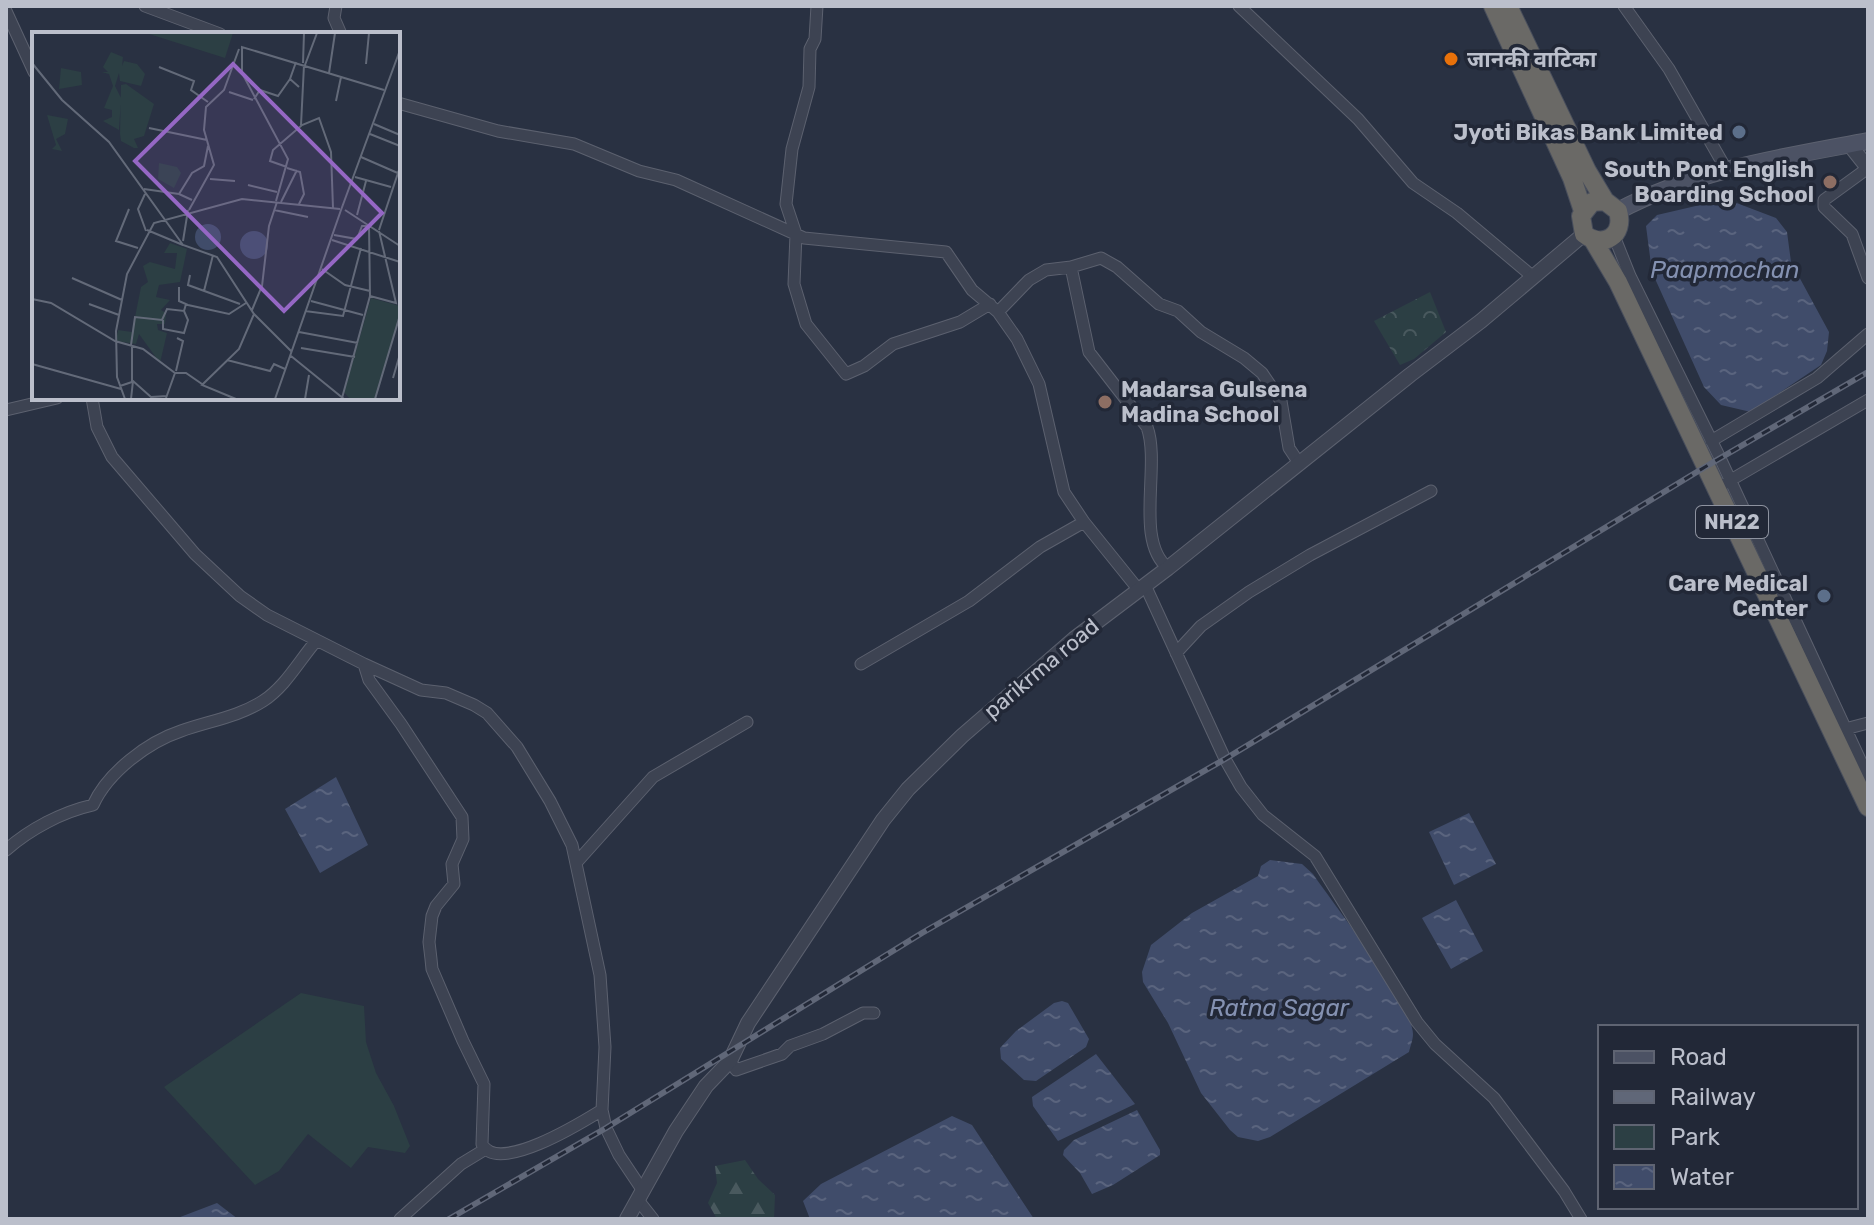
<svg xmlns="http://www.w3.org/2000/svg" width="1874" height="1225" viewBox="0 0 1874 1225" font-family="Rubik,'Noto Sans Devanagari',sans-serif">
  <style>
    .green { fill: #2c3f44 }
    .forest { fill: url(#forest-firs) }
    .park { fill: url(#park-crowns) }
    .water { fill: url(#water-ripples) }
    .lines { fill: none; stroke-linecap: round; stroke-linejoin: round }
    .minor-casing { stroke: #5c616f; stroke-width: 13 }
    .tertiary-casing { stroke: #5c616f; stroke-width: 16 }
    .secondary-casing { stroke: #5c616f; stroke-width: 18 }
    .trunk-casing { stroke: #484e5c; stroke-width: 20 }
    .minor { stroke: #3d4352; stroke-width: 11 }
    .tertiary { stroke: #3d4352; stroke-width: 14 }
    .secondary { stroke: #4c5264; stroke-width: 16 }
    .trunk { stroke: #6a6966; stroke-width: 18 }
    .rail-casing { stroke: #606778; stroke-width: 6 }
    .rail { stroke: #222837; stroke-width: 3; stroke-dasharray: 9; stroke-linecap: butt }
    .food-dot { fill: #e8710a; stroke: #222837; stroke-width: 3 }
    .service-dot { fill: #5c6f8a; stroke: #222837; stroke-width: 3 }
    .education-dot { fill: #8d6e63; stroke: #222837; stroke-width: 3 }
    .labels { text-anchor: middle; stroke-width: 7; stroke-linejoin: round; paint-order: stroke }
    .shield { fill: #222837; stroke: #8d929f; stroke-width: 2 }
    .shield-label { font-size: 20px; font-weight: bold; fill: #bbbfcb }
    .poi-label { font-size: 22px; font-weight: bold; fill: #bbbfcb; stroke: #222837; text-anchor: end }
    .street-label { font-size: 22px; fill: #bbbfcb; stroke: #222837 }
    .water-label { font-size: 24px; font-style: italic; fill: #8491b1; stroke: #222837 }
    .inset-road { fill: none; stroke: #636a79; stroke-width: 2 }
    .view { fill: #9567c4; fill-opacity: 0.15; stroke: #9567c4; stroke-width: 4 }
    .inset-edge { fill: none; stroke: #bbbfcb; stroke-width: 4 }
  </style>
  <defs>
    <pattern id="forest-firs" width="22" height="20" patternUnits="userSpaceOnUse" patternTransform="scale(2)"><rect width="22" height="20" fill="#2c3f44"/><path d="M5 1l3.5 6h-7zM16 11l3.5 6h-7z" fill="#49595e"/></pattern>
    <pattern id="park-crowns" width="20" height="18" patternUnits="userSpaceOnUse" patternTransform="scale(2)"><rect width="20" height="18" fill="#2c3f44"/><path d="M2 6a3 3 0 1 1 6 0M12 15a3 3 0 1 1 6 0" fill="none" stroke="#49595e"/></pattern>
    <pattern id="water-ripples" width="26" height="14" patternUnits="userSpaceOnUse" patternTransform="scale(2)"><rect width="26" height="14" fill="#404c6a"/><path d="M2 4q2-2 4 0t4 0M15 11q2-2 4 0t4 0" fill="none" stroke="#5a647e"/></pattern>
  </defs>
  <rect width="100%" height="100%" fill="#293142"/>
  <path class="green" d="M 301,993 L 364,1006 L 366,1042 L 376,1073 L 394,1106 L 410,1146 L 405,1153 L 368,1147 L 351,1168 L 308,1134 L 279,1171 L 255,1185 L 164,1087 Z"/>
  <path class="forest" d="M 745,1160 L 758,1179 L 775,1195 L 774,1219 L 717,1219 L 708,1203 L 717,1183 L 715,1166 Z"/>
  <path class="park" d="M 1430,292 L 1446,332 L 1414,359 L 1400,365 L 1374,321 Z"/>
  <path class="water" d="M 1726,199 L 1776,218 L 1787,232 L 1791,262 L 1829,332 L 1827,351 L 1821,365 L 1751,412 L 1721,405 L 1704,387 L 1652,272 L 1646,226 L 1657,215 Z
    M 336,777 L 368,845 L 320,873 L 285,809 Z
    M 1469,813 L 1496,864 L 1454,885 L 1429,832 Z
    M 1270,860 L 1302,864 L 1313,874 C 1332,902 1413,1006 1413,1034 C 1413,1040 1410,1047 1409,1052 L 1270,1137 L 1258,1141 L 1238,1137 L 1230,1130 L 1201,1093 L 1168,1023 L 1143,982 L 1142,972 L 1151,945 L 1192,913 L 1258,876 L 1261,866 Z
    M 1456,900 L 1483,951 L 1451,969 L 1422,918 Z
    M 1062,1001 L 1068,1003 L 1089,1039 L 1086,1047 L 1036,1081 L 1024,1080 L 1001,1059 L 1000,1048 L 1016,1031 L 1054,1003 Z
    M 1096,1054 L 1135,1104 L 1058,1141 L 1033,1106 L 1032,1097 Z
    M 1137,1110 L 1160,1150 L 1160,1155 L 1113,1185 L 1092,1194 L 1080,1173 L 1063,1155 L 1064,1150 L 1074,1140 Z
    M 952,1116 L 972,1125 L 1034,1219 L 810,1219 L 803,1201 L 821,1184 Z
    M 217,1203 L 238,1219 L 175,1219 Z"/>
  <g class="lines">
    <g class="minor-casing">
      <path id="minor" d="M 145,6 L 220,34
        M 336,6 L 334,18 L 341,34
        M 817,6 L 815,39 L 810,49 L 809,87 L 792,149 L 786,204 L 796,234 L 794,284 L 806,324 L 846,374 L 864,366 L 893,344 L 960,322 L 990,304
        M 1239,6 L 1358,119 L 1413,183 L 1457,213 L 1532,276
        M 1624,6 L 1669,69 L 1726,169
        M 6,11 L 34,72
        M 398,103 L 498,131 L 574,144 L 639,171 L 676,180 L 804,238 L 946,252 L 972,290 L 998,312 L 1017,339 L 1039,384 L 1064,492 L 1084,522 L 1138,589
        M 1868,168 L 1824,200 L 1824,207 L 1852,234 L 1868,278
        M 1614,236 L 1630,276 L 1720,458 L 1868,777
        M 1071,267 L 1089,352 L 1147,427 C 1161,465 1134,541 1168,568
        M 998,312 L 1029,280 L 1046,270 L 1071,267 L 1101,258 L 1117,267 L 1159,304 L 1178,311 L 1201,332 L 1244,358 L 1262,373 L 1281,401 L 1289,448 L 1299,463
        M 92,398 L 97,427 L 112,457 L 195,554 L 240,596 L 267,615 L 364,664 L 421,690 L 446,693 L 474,705 L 487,713 L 517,747 L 550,801 L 572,845 L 600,975 L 605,1047 L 602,1110 L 606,1128 L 619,1155 L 643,1191
        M 6,410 L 57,398
        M 1711,441 L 1817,378 L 1868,334
        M 1724,484 L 1868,400
        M 1145,585 L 1225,759 L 1241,787 L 1263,815 L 1315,856 L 1417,1022 L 1435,1044 L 1494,1098 L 1564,1191 L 1581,1219
        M 1176,653 L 1201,626 L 1249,592 L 1310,555 L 1431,491
        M 364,664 L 369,680 L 401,724 L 462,817 L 463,839 L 452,864 L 454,884 L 436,906 L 432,916 L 429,942 L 431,959 L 432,969 L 463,1041 L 484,1084 L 482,1144 C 497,1175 581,1123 602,1110
        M 861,664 L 969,601 L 1040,547 L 1084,522
        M 1845,729 L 1868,723
        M 6,850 C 30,829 62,812 93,805 C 108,772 148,742 181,731 C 209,721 238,717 263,701 C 285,687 299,661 316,641
        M 576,863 L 653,777 L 747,722
        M 730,1061 L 736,1070 L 782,1054 L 790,1046 L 823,1034 L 863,1013 L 874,1013
        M 638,1200 L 653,1219
        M 400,1219 L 461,1164 L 484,1150"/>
    </g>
    <g class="tertiary-casing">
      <path id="tertiary" d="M 1849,144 L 1868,168
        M 627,1219 L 676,1131 L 706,1086 L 730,1061 L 748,1023 L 883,820 L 908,789 L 962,736 L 1074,639 L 1168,568 L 1410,375 L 1481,321 L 1584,234"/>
    </g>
    <g class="secondary-casing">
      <path id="secondary" d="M 1618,211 C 1695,170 1783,157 1868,141"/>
    </g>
    <g class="trunk-casing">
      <path id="trunk" d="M 1493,6 L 1572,178 L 1583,211
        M 1508,6 L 1587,171 L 1605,201 L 1618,211 C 1625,236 1603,249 1584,234 L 1581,216 L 1592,202 L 1605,201
        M 1593,240 L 1618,282 L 1868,807"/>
    </g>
    <use href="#minor" class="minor"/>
    <use href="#tertiary" class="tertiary"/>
    <use href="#secondary" class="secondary"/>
    <use href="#trunk" class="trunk"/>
    <g class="rail-casing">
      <path id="rail" d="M 449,1219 L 606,1128 L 922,933 L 1225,759 L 1705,467 L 1868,372"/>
    </g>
    <use href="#rail" class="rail"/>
  </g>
  <circle class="food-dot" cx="1451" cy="59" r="8"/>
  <g class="service-dot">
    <circle cx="1739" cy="132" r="8"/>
    <circle cx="1824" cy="596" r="8"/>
  </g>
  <g class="education-dot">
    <circle cx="1830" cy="182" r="8"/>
    <circle cx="1105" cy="402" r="8"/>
  </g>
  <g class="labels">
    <rect class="shield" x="1696" y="506" width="72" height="32" rx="6"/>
    <g class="shield-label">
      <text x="1732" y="529">NH22</text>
    </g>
    <g class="poi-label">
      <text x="1467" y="67" text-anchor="start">जानकी वाटिका</text>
      <text x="1723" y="140">Jyoti Bikas Bank Limited</text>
      <text x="1814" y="177">South Pont English<tspan x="1814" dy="25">Boarding School</tspan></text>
      <text x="1121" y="397" text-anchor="start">Madarsa Gulsena<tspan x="1121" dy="25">Madina School</tspan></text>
      <text x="1808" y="591">Care Medical<tspan x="1808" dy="25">Center</tspan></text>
    </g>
    <g class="street-label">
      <text transform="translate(1041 668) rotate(-40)" y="8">parikrma road</text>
    </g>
    <g class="water-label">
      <text x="1725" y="278">Paapmochan</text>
      <text x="1279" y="1016">Ratna Sagar</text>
    </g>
  </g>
  <g transform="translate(32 32)">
    <rect width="368" height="368" fill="#293142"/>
    <path d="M 127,131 L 145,135 L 149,141 L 142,156 L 126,147 ZM 138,211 L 155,217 L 148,250 L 127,253 L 124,265 L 138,268 L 129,278 L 134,281 L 133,292 L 125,292 L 126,298 L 135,301 L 128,331 L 107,302 L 104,312 L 84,309 L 86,298 L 100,300 L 109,255 L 116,250 L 111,234 L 118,230 L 143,237 L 145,221 L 132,221 Z" fill="#2c3f44"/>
    <path d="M 114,1 L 201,1 L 193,26 ZM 79,20 L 91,25 L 90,34 L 92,29 L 105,32 L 113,42 L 109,54 L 88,49 L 87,41 L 83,54 L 89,66 L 87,98 L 71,89 L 80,85 L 80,78 L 72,76 L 81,54 L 77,42 L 70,40 L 76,40 L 71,35 ZM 29,36 L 49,40 L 50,53 L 27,57 ZM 94,52 L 122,72 L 112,104 L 102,107 L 106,116 L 102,116 L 89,109 L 88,102 L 89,53 ZM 15,83 L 36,87 L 33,102 L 24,107 L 30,119 L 20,117 L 24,113 Z" fill="#2c3f44"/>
    <path d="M 339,266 L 368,274 L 368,284 L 344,367 L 318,367 L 312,360 Z" fill="#2c3f44"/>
    <path d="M163 205a13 13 0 1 1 26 0a13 13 0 1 1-26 0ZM208 213a14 14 0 1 1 28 0a14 14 0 1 1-28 0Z" fill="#404c6a"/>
    <path class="inset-road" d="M 264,30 L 258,47 L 267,55M 0,31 L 30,68 L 77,110 L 151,213 L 185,225 L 222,282 L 259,319M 271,31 L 272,1M 334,32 L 337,1M 273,33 L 285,1M 127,35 L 162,49 L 159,58 L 176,70M 297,41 L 303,1M 197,60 L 221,68M 222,67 L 228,58 L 246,64 L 258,47M 304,69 L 309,45M 342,92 L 368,103M 269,93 L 272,33M 117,96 L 175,108M 338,102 L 368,114M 329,125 L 368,142M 255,135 L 238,129 L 241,118 L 270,93 L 287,86 L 299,120 L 301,176M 255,136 L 268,140 L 272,162 L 267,172M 323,145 L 359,155M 178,147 L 203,149M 216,153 L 245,160M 112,157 L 147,162M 113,162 L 106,177 L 114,199M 160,168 L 147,162 L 160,141 L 172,134 L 176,114M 244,169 L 256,127 L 210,41 L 210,15 L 352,58M 249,170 L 265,138M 97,177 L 84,209 L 106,216M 157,178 L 182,133 L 172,98 L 174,75 L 192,58 L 207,17M 242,178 L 276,185M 309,178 L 368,18M 313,178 L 368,214M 325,183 L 334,149M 337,193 L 338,264 L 364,271 L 347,199M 115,198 L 151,213M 347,198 L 368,135M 302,203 L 325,207 L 330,194 L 335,194M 300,208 L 368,230M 151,209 L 156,178M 290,237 L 313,253 L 338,259M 158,243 L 156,253 L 208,272M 40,246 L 90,268M 147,255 L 147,269 L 156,273 L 197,282 L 214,271M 172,259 L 181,223M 0,267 L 19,271 L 83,309 L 111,317 L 143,341 L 154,341 L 170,352M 279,269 L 331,283M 57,272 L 87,283M 220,278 L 230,254 L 237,194 L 245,170M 273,279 L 311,284 L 329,216M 131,288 L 131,297 L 152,301 L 156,288 L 152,279M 267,300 L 326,311M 99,313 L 103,285 L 130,288 L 135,277 L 152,279 L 154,272M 269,316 L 323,325M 259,324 L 312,367M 195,328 L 238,339 L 242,332 L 253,337M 0,332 L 89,357M 144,339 L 151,309 L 145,306M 361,346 L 368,322M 88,354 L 100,350 L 100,314M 134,366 L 143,341M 310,366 L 338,264M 93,367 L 85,345 L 84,299 L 95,242 L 122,191 L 210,167 L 308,177M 99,367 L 101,349 L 119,365 L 135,364M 204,367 L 170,353 L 207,317 L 222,282M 243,367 L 309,178M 273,367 L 277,343M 343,367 L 368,283"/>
    <path class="view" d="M 201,32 L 350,181 L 252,279 L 103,129 Z"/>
    <rect width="368" height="368" class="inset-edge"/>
  </g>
  <rect width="1874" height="1225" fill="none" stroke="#bbbfcb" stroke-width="16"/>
  <rect x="1598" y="1025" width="260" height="184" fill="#222837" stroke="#5f6472" stroke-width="2"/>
  <rect x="1614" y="1051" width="40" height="12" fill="#4c5264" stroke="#5f6472" stroke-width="2"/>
  <text x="1670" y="1065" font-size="24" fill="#bbbfcb">Road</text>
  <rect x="1614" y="1091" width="40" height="12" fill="#606778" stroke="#5f6472" stroke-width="2"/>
  <text x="1670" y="1105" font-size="24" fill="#bbbfcb">Railway</text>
  <rect x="1614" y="1125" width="40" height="24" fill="#2c3f44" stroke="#5f6472" stroke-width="2"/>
  <text x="1670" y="1145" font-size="24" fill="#bbbfcb">Park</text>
  <rect x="1614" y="1165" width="40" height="24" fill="url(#water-ripples)" stroke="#5f6472" stroke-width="2"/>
  <text x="1670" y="1185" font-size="24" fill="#bbbfcb">Water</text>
</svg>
